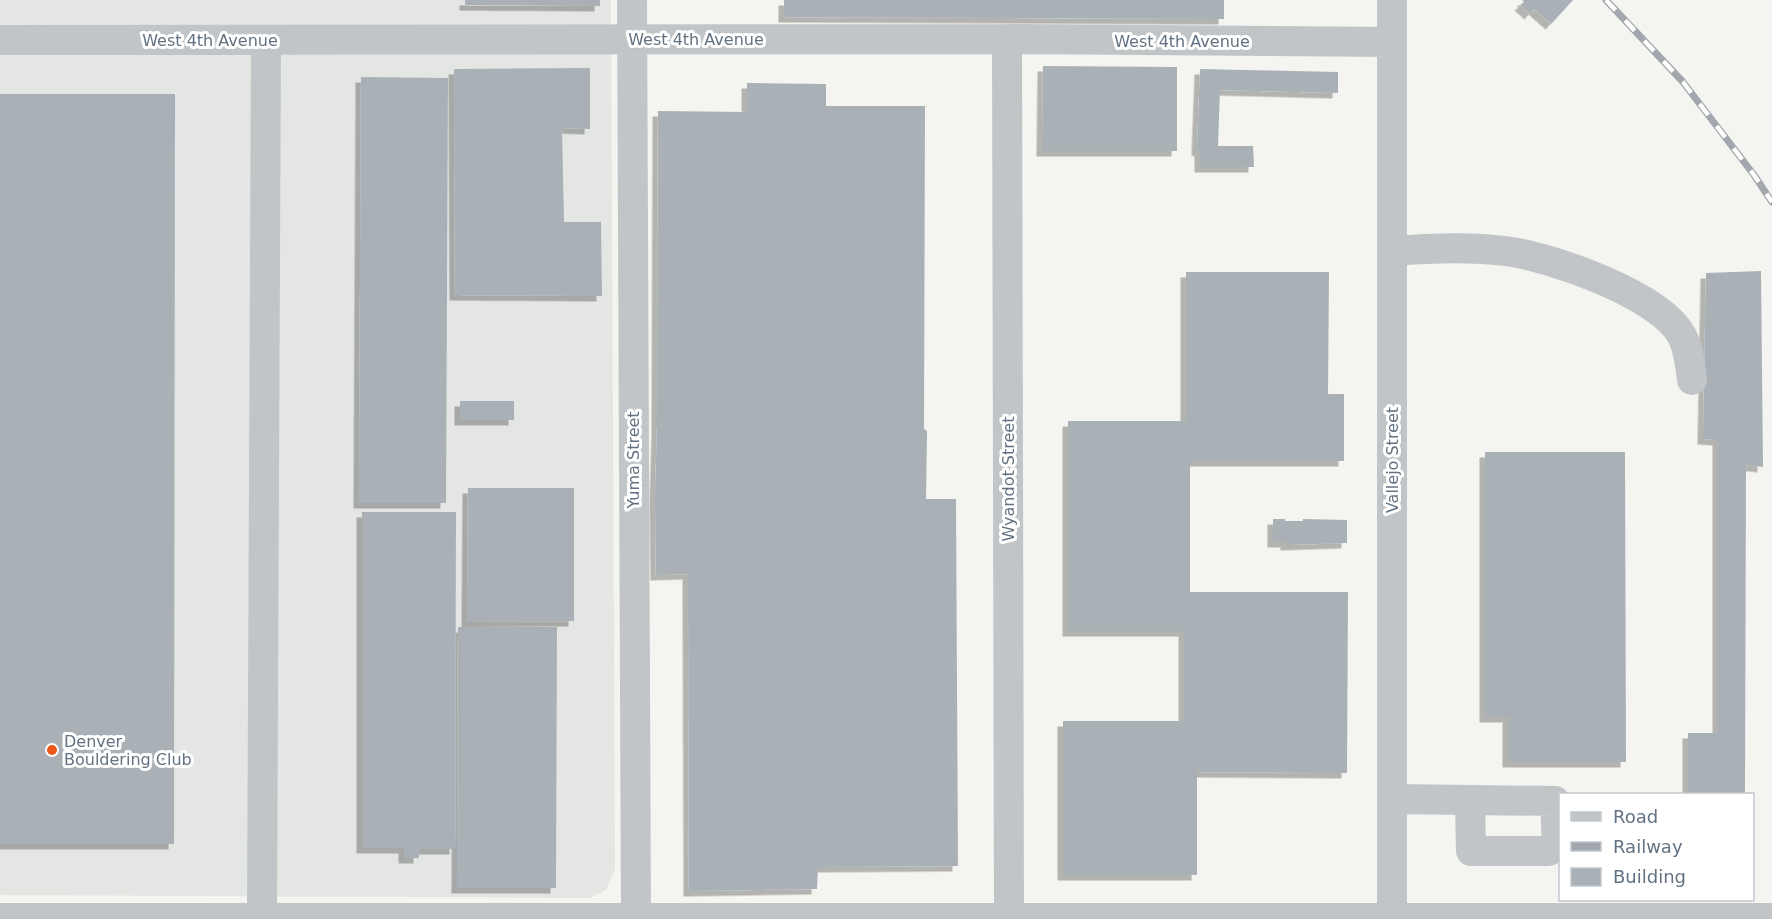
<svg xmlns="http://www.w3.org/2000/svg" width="1772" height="919" viewBox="0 0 1772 919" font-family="'DejaVu Sans',sans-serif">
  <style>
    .built { fill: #e4e6e3 }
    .building { fill: #a9b1b7; filter: url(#shadow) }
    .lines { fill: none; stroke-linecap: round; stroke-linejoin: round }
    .minor { stroke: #c1c5c8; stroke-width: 30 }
    .rail-casing { stroke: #a1a7ad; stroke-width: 7 }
    .rail { stroke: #fff; stroke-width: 4.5; stroke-dasharray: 14; stroke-linecap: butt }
    .poi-dot { fill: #eb5819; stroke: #fff; stroke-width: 2 }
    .labels { text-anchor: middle; stroke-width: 6; stroke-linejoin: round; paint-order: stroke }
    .street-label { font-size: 16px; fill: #627282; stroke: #fff }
    .poi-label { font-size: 16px; fill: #627282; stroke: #fff; text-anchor: start }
  </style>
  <defs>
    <filter id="shadow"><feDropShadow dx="-5.5" dy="5.5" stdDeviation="0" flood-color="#0004"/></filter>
  </defs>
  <rect width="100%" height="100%" fill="#f4f4f0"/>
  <path class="built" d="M 0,0 L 611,0 L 615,870 L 606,890 L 590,898 L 0,895 Z"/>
  <path class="building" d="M 465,0 L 600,0 L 600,6 L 465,5 Z
    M 784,0 L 1224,0 L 1224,19 L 784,17 Z
    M 1522,0 L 1573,0 L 1551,24 L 1534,9 L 1530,14 L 1520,5 L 1524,2 Z
    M 1043,66 L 1177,67 L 1177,151 L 1042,151 Z
    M 590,68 L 590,129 L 562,128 L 564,222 L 601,222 L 602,296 L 455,295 L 454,69 Z
    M 1200,69 L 1338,72 L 1338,93 L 1220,90 L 1218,146 L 1253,146 L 1254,167 L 1200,167 L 1200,151 L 1197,150 Z
    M 361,77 L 448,78 L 446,503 L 359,503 Z
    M 747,83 L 826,84 L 826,106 L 925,106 L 924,429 L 927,431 L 926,499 L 956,499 L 958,866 L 818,867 L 817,889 L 689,891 L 688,574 L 656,575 L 655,497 L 657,428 L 658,111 L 747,112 Z
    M 0,94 L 175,94 L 174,844 L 0,844 Z
    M 1761,271 L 1763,467 L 1746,465 L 1745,794 L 1688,794 L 1688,733 L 1718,733 L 1718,440 L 1703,439 L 1706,273 Z
    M 1186,272 L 1329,272 L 1328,394 L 1344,394 L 1344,461 L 1190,461 L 1190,592 L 1348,592 L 1347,773 L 1197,772 L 1197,875 L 1063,875 L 1063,721 L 1184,721 L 1184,631 L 1068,631 L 1068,421 L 1186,421 Z
    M 460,401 L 514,401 L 514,420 L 460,420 Z
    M 1485,452 L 1625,452 L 1626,762 L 1508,762 L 1508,717 L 1485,717 Z
    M 468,488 L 574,488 L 574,621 L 467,622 Z
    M 362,512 L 456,512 L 455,849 L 419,849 L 419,858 L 404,858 L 404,848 L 362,848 Z
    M 1273,519 L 1285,519 L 1285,521 L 1303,521 L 1303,519 L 1347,520 L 1347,543 L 1286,545 L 1286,542 L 1273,542 Z
    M 458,627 L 557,627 L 556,888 L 457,888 Z"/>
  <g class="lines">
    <path class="minor" d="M 632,0 L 636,919
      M 1007,39 L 1009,918
      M 0,40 L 1007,39 L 1392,42
      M 1392,251 C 1429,248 1468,246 1505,251 C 1549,256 1661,295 1682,336 C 1689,349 1690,365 1692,380
      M 1392,799 L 1555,801 L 1557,845 L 1549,851 L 1471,851 L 1470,800
      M 0,918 L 1772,918
      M 262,918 L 266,40
      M 1392,919 L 1392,0"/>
    <g class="rail-casing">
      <path id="rail" d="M 1606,0 L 1683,82 L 1754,175 L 1772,202"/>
    </g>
    <use href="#rail" class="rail"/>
  </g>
  <circle class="poi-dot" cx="52" cy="750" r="6"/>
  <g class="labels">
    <g class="street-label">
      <text x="696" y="45">West 4th Avenue</text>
      <text x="210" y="46">West 4th Avenue</text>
      <text x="1182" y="47">West 4th Avenue</text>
      <text transform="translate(633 460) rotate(-90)" y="6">Yuma Street</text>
      <text transform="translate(1392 460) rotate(-90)" y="6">Vallejo Street</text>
      <text transform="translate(1008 479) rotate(-90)" y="6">Wyandot Street</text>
    </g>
    <g class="poi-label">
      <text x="64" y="747">Denver<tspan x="64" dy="18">Bouldering Club</tspan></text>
    </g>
  </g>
  <rect x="1559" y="793" width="195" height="108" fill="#ffffff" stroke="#c0c7cd" stroke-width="1.5"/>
  <rect x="1571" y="812" width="30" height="9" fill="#c1c5c8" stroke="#c0c7cd" stroke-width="1.5"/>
  <text x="1613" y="823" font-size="18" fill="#627282">Road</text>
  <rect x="1571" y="842" width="30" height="9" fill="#a1a7ad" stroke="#c0c7cd" stroke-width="1.5"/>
  <text x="1613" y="853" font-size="18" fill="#627282">Railway</text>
  <rect x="1571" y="868" width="30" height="18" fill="#a9b1b7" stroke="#c0c7cd" stroke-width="1.5"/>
  <text x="1613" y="883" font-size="18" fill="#627282">Building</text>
</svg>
